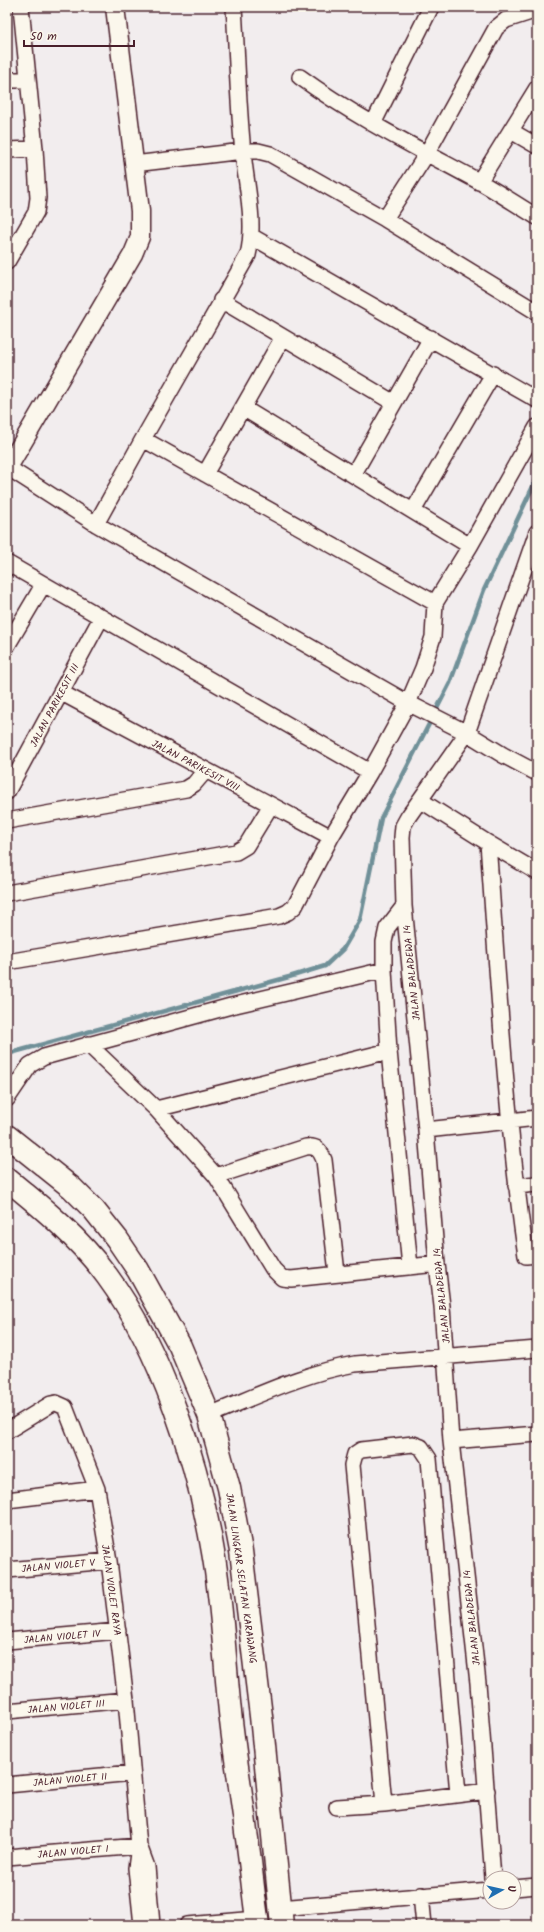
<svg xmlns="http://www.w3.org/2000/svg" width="544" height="1932" viewBox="0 0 544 1932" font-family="Kalam,sans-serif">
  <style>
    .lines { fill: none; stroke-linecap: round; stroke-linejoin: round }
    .stream { stroke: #709098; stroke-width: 4.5 }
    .minor-casing { stroke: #4a1f2b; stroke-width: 18 }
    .tertiary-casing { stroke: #4a1f2b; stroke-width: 21 }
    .primary-casing { stroke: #4a1f2b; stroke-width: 25 }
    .minor { stroke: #fbf7ec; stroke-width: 15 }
    .tertiary { stroke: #fbf7ec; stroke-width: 18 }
    .primary { stroke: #fbf7ec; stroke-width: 22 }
    .labels { text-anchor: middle; stroke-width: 3; stroke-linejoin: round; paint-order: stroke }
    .street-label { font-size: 10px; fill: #4a1f2b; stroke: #fbf7ec }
  </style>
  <rect width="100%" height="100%" fill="#f2edee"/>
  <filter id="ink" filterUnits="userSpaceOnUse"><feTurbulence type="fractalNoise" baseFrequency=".025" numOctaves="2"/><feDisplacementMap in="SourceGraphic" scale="8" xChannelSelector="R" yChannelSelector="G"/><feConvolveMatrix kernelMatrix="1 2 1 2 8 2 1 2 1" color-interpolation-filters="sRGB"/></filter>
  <g filter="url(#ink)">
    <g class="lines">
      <path class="stream" d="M 7,1054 L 289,977 L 325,966 L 343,949 L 360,920 L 381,818 L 450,683 L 484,590 L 537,478"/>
      <g class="minor-casing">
        <path id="minor" d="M 300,77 C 355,117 417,148 478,181 C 498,192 517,205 537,217
          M 7,80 L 27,80
          M 373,124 L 431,7
          M 511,131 L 537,146
          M 7,150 L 35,149
          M 134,164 L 243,151 L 258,151 L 270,154 L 385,219 L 537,312
          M 479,182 L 537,88
          M 385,219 L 426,155 L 496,28 L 506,20 L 537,10
          M 251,236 L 537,400
          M 7,262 L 36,212 L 38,198 L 35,149 L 21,7
          M 221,300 L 394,403
          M 243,408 L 470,546
          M 143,439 L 435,603
          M 7,467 L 96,524 L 408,703 L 467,733 L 503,755 L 537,773
          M 205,474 L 283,337
          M 353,475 L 431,338
          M 413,511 L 493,374
          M 96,524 L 143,439 L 248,255 C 256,222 246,186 243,152 C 238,104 237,55 234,7
          M 7,563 L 370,772
          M 7,646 L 43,585
          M 62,693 L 331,837
          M 7,792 L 101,618
          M 420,800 L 488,843 L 537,872
          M 7,821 L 186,789 L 194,784 L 206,770
          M 488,843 C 498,981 506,1119 526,1256 L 537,1255
          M 7,893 L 236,852 L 246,846 L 271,805
          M 404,906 L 387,928 L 384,942 L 384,970 L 389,1051 L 410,1267
          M 7,962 L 279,916 L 288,912 L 295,906 L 331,837 L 370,772 L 408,703 L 423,668 L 433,637 L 435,603 L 470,546 L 537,427
          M 88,1044 L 156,1109 L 216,1176 L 273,1269 L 282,1278 L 291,1279 L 437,1264
          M 7,1099 L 30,1065 L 44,1057 L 231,1006 L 384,970
          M 156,1109 L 389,1051
          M 426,1130 L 537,1118
          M 216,1176 L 306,1147 C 317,1146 320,1150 324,1160 L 337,1273
          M 516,1186 L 537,1184
          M 209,1415 C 257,1396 304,1373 355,1364 L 537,1349
          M 7,1431 L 51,1404 L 56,1403 L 65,1407 L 97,1489 L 109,1561 L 126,1700 L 139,1846 L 136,1868 L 142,1925
          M 451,1441 L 537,1434
          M 7,1500 L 97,1489
          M 7,1570 L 109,1561
          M 7,1641 L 118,1631
          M 7,1711 L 126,1700
          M 7,1785 L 132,1773
          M 384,1804 L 352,1465 L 355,1454 L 361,1450 L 413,1444 L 421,1447 L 429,1459 L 458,1794
          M 337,1807 L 384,1804 L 487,1791
          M 140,1848 L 147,1867 L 152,1925
          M 7,1857 L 139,1846
          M 493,1878 L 478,1683 L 451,1441 L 442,1306 L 437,1264 L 426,1130 L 404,906 L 402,837 L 403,826 L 408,817 L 467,733 L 537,532
          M 514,1888 L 537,1886
          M 421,1895 L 424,1925
          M 280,1908 L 490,1890
          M 187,1925 L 257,1919"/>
      </g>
      <g class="tertiary-casing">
        <path id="tertiary" d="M 7,469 L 133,254 L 140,237 L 140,211 L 115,7"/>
      </g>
      <g class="primary-casing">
        <path id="primary" d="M 7,1136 L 72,1188 L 94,1210 L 117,1239 L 138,1270 L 180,1346 L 209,1415 L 229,1488 L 241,1551 L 261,1716 L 282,1925
          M 7,1179 C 43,1208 80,1239 107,1276 C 161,1349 198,1462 213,1552 C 222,1602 224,1652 229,1702 C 233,1746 241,1789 246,1832 C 251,1863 253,1894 258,1925"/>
      </g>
      <use href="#minor" class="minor"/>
      <use href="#tertiary" class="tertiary"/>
      <use href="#primary" class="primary"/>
    </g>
  </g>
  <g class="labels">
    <g class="street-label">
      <text transform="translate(54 705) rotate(-62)" y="4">JALAN PARIKESIT III</text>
      <text transform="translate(196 765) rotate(28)" y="4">JALAN PARIKESIT VIII</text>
      <text transform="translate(411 973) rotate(-96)" y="4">JALAN BALADEWA 14</text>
      <text transform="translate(441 1296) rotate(-96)" y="4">JALAN BALADEWA 14</text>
      <text transform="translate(58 1565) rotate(-5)" y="4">JALAN VIOLET V</text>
      <text transform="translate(242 1578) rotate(82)" y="4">JALAN LINGKAR SELATAN KARAWANG</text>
      <text transform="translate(112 1590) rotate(82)" y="4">JALAN VIOLET RAYA</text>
      <text transform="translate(471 1618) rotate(-96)" y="4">JALAN BALADEWA 14</text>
      <text transform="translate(62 1636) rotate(-5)" y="4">JALAN VIOLET IV</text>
      <text transform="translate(66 1706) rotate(-5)" y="4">JALAN VIOLET III</text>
      <text transform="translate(70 1779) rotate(-5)" y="4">JALAN VIOLET II</text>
      <text transform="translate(73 1851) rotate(-5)" y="4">JALAN VIOLET I</text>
    </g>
  </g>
  <rect width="544" height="1932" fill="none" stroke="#fbf7ec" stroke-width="24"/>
  <rect x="12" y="12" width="520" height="1908" fill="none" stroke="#4a1f2b" stroke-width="1.5" filter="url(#ink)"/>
  <g transform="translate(502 1890) rotate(82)"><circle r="19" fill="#fbf7ec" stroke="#b4a19f"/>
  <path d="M0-3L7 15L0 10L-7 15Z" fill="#1f6fb2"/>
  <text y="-6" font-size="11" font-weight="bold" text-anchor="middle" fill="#4a1f2b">U</text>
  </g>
  <path d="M24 40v6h110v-6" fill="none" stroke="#4a1f2b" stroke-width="2"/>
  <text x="30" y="40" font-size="12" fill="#4a1f2b" stroke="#fbf7ec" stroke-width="3" paint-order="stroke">50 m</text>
</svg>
